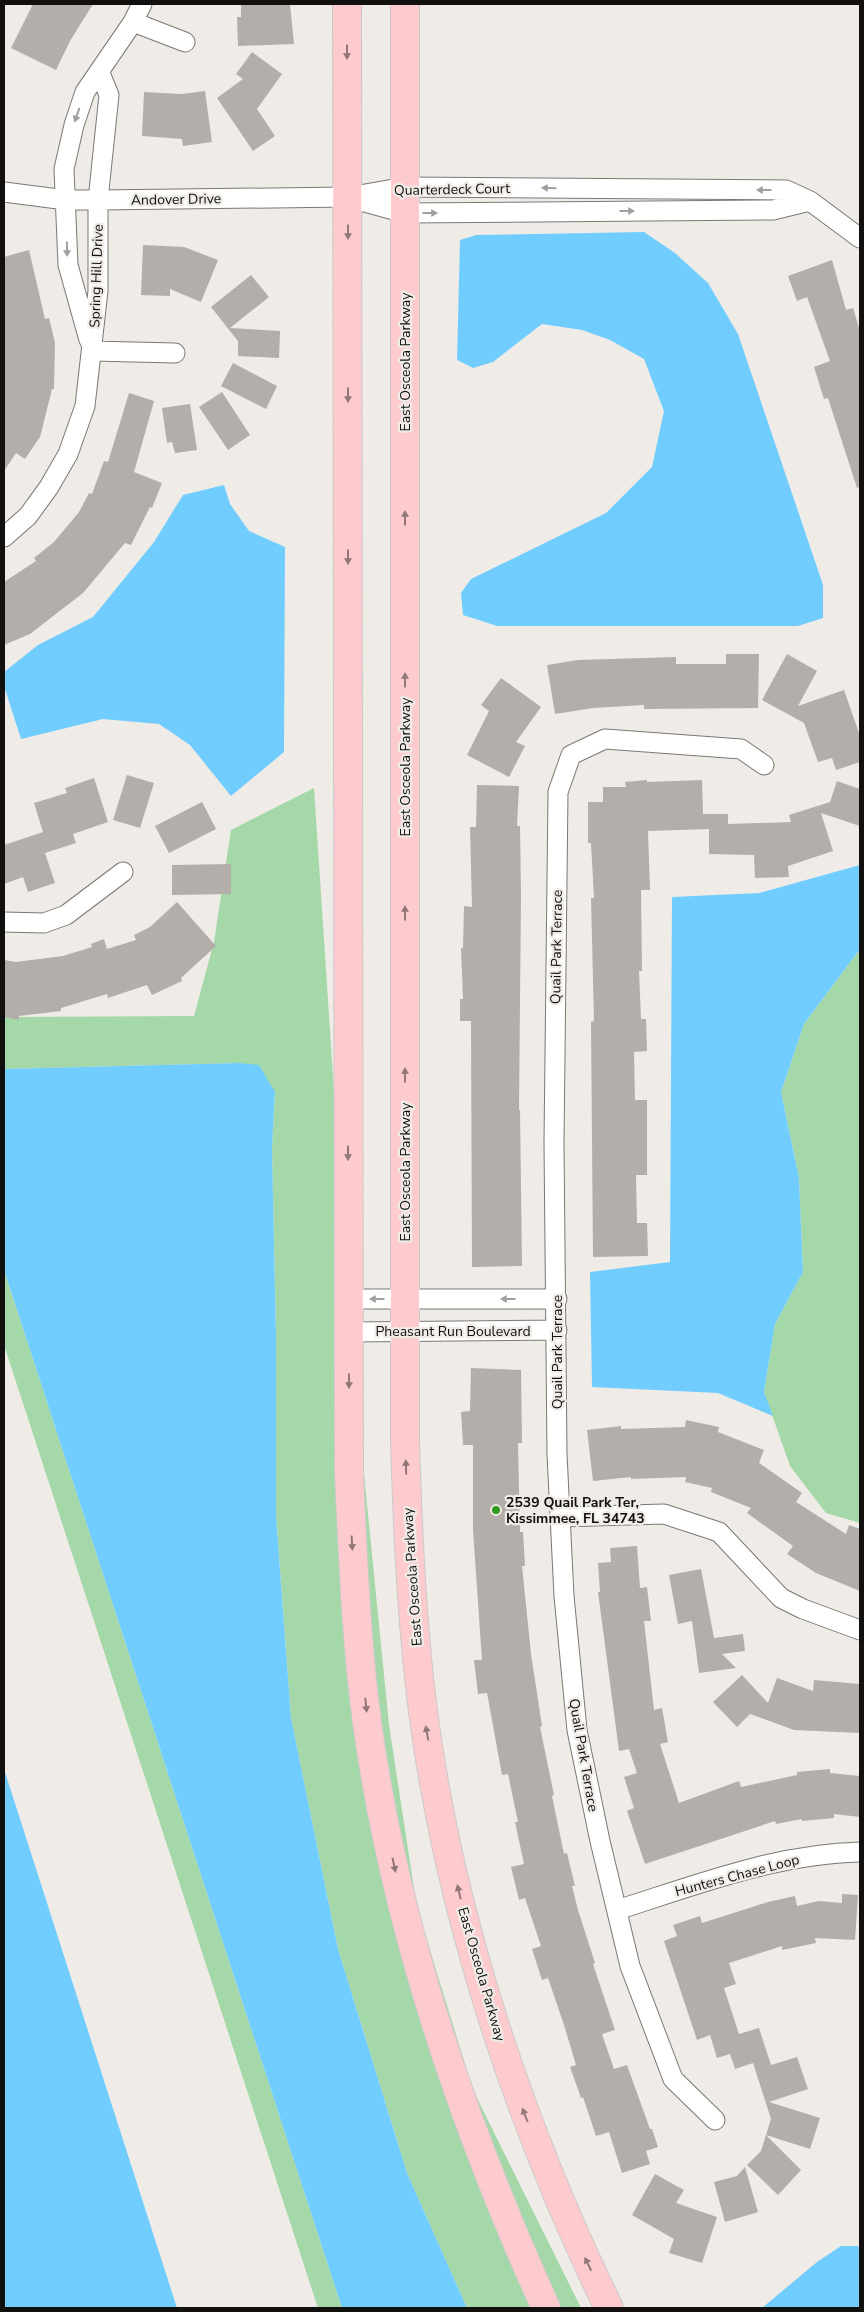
<svg xmlns="http://www.w3.org/2000/svg" width="864" height="2312" viewBox="0 0 864 2312" font-family="'Nunito Sans',sans-serif">
  <style>
    .green { fill: #a4d8a8 }
    .water { fill: #71cdff }
    .building { fill: #b3aeaa }
    .lines { fill: none; stroke-linecap: round; stroke-linejoin: round }
    .street-casing { stroke: #7b7873; stroke-width: 21 }
    .primary-casing { stroke: #cbcaca; stroke-width: 30 }
    .street { stroke: #fff; stroke-width: 19 }
    .primary { stroke: #fdcbce; stroke-width: 28 }
    .oneway { fill: #937778 }
    .oneway2 { fill: #a09f9f }
    .poi-dot { fill: #2f9822; stroke: #efebe6; stroke-width: 2 }
    .labels { text-anchor: middle; stroke-width: 4.5; stroke-linejoin: round; paint-order: stroke }
    .street-label { font-size: 14px; fill: #11100e; stroke: #efebe6 }
    .poi-label { font-size: 14px; font-weight: bold; fill: #11100e; stroke: #efebe6; text-anchor: start }
  </style>
  <rect width="100%" height="100%" fill="#efebe6"/>
  <path class="green" d="M 314,788 L 338,1152 L 357,1723 L 535,2308 L 467,2308 L 407,2173 L 338,1949 L 291,1718 L 276,1515 L 276,1336 L 272,1148 L 275,1092 L 240,1063 L 4,1069 L 4,1017 L 194,1016 L 214,942 L 231,830 Z
    M 860,949 L 860,1523 L 826,1513 L 790,1466 L 764,1392 L 775,1324 L 803,1272 L 799,1178 L 781,1092 L 804,1024 Z
    M 4,1270 L 342,2308 L 318,2308 L 4,1345 Z
    M 359,1424 L 389,1725 L 417,1908 L 473,2090 L 581,2308 L 558,2308 L 515,2214 L 431,1975 L 392,1810 L 366,1610 Z"/>
  <path class="water" d="M 644,232 L 675,253 L 708,283 L 738,334 L 823,585 L 823,618 L 798,626 L 497,626 L 463,615 L 461,593 L 471,579 L 606,513 L 652,467 L 664,411 L 644,359 L 610,340 L 582,330 L 542,324 L 493,362 L 473,368 L 457,360 L 460,240 L 476,235 Z
    M 224,485 L 230,504 L 249,531 L 285,547 L 284,752 L 231,796 L 190,745 L 159,724 L 103,719 L 21,739 L 4,686 L 4,672 L 38,645 L 93,617 L 154,542 L 183,495 Z
    M 860,865 L 860,949 L 804,1024 L 781,1092 L 799,1178 L 803,1272 L 775,1324 L 764,1392 L 773,1416 L 718,1393 L 592,1387 L 590,1272 L 670,1262 L 672,897 L 759,893 Z
    M 240,1063 L 259,1065 L 275,1092 L 272,1148 L 276,1336 L 276,1515 L 291,1718 L 338,1949 L 407,2173 L 467,2308 L 342,2308 L 4,1270 L 4,1069 Z
    M 4,1769 L 177,2308 L 4,2308 Z
    M 841,2246 L 858,2246 L 860,2249 L 860,2308 L 762,2308 L 817,2262 Z"/>
  <path class="building" d="M 33,4 L 93,4 L 70,41 L 56,70 L 11,48 Z
    M 241,4 L 290,4 L 294,44 L 238,46 L 237,17 L 241,17 Z
    M 252,52 L 282,74 L 257,109 L 275,136 L 253,151 L 217,98 L 243,79 L 236,74 Z
    M 205,91 L 212,142 L 183,146 L 182,139 L 142,136 L 144,92 L 182,94 Z
    M 143,245 L 184,247 L 218,260 L 201,302 L 170,289 L 170,296 L 141,295 Z
    M 29,250 L 45,319 L 49,318 L 55,343 L 54,389 L 52,389 L 40,437 L 25,459 L 16,453 L 4,471 L 4,257 Z
    M 832,260 L 846,310 L 853,308 L 860,331 L 860,487 L 857,488 L 828,398 L 824,399 L 814,367 L 830,361 L 807,297 L 797,301 L 788,276 Z
    M 251,275 L 269,297 L 230,328 L 280,331 L 279,358 L 238,356 L 238,341 L 211,307 Z
    M 233,363 L 277,386 L 266,409 L 221,386 Z
    M 222,392 L 250,435 L 228,450 L 199,407 Z
    M 129,393 L 154,401 L 134,472 L 162,483 L 152,508 L 150,507 L 131,545 L 125,543 L 83,593 L 30,634 L 4,645 L 4,582 L 36,561 L 34,558 L 54,542 L 79,512 L 89,493 L 92,494 L 104,461 L 108,462 Z
    M 190,404 L 197,450 L 175,453 L 172,442 L 167,443 L 162,408 Z
    M 726,654 L 759,654 L 758,708 L 644,709 L 644,705 L 593,708 L 555,714 L 547,665 L 578,660 L 676,657 L 676,664 L 726,664 Z
    M 787,654 L 817,671 L 798,706 L 844,690 L 860,736 L 860,762 L 836,770 L 832,758 L 818,762 L 804,723 L 762,700 Z
    M 501,678 L 541,707 L 516,742 L 525,746 L 509,777 L 467,755 L 489,711 L 481,705 Z
    M 127,775 L 154,783 L 140,828 L 113,820 Z
    M 94,778 L 108,822 L 73,834 L 76,843 L 45,853 L 55,883 L 28,892 L 23,877 L 4,884 L 4,845 L 43,832 L 34,803 L 67,793 L 65,788 Z
    M 647,780 L 647,782 L 702,780 L 703,814 L 728,814 L 728,824 L 791,822 L 789,815 L 830,802 L 837,781 L 860,789 L 860,826 L 821,813 L 833,851 L 788,866 L 789,877 L 755,878 L 754,855 L 709,854 L 709,829 L 648,831 L 650,890 L 641,890 L 642,971 L 639,971 L 641,1019 L 646,1019 L 647,1051 L 634,1052 L 635,1100 L 647,1100 L 647,1175 L 636,1175 L 637,1223 L 647,1223 L 648,1256 L 593,1257 L 591,1022 L 594,1021 L 591,898 L 594,898 L 591,843 L 588,843 L 588,802 L 603,802 L 603,787 L 626,787 L 625,782 Z
    M 477,785 L 519,786 L 517,826 L 520,826 L 521,895 L 519,1110 L 520,1110 L 522,1266 L 472,1267 L 471,1021 L 460,1021 L 460,999 L 463,999 L 461,948 L 463,948 L 464,906 L 472,907 L 470,827 L 476,827 Z
    M 202,802 L 216,829 L 169,853 L 155,826 Z
    M 231,864 L 231,894 L 172,895 L 172,865 Z
    M 177,902 L 216,946 L 181,978 L 182,981 L 152,995 L 147,985 L 108,998 L 107,994 L 61,1008 L 61,1011 L 19,1016 L 19,1020 L 4,1017 L 4,960 L 16,962 L 63,956 L 92,947 L 91,944 L 104,939 L 107,949 L 136,940 L 134,935 L 150,927 Z
    M 471,1368 L 521,1370 L 522,1443 L 518,1443 L 520,1532 L 523,1532 L 525,1566 L 522,1566 L 531,1654 L 542,1726 L 540,1727 L 554,1795 L 552,1796 L 564,1854 L 567,1853 L 575,1886 L 572,1886 L 578,1910 L 595,1963 L 593,1964 L 615,2030 L 602,2034 L 614,2069 L 627,2065 L 650,2129 L 652,2129 L 658,2147 L 646,2151 L 650,2164 L 622,2173 L 609,2132 L 596,2136 L 583,2097 L 581,2098 L 570,2067 L 576,2065 L 564,2025 L 548,1978 L 542,1980 L 532,1949 L 541,1946 L 525,1898 L 519,1900 L 511,1867 L 524,1864 L 515,1822 L 518,1822 L 508,1774 L 502,1775 L 487,1693 L 478,1694 L 474,1660 L 482,1660 L 473,1530 L 473,1445 L 463,1445 L 461,1412 L 470,1411 Z
    M 686,1420 L 719,1427 L 718,1432 L 764,1450 L 759,1463 L 802,1493 L 796,1502 L 846,1534 L 849,1525 L 860,1529 L 860,1591 L 816,1573 L 787,1554 L 793,1546 L 747,1513 L 751,1508 L 711,1492 L 712,1488 L 685,1482 L 686,1477 L 631,1479 L 631,1477 L 593,1481 L 587,1430 L 621,1426 L 621,1429 L 685,1427 Z
    M 637,1546 L 640,1588 L 647,1587 L 651,1621 L 644,1621 L 654,1710 L 662,1708 L 668,1742 L 660,1744 L 679,1803 L 739,1781 L 741,1787 L 797,1775 L 797,1772 L 830,1769 L 830,1773 L 860,1776 L 860,1817 L 834,1814 L 834,1818 L 802,1821 L 802,1819 L 776,1824 L 775,1821 L 645,1864 L 627,1811 L 634,1808 L 624,1777 L 637,1773 L 629,1749 L 619,1751 L 598,1592 L 600,1592 L 598,1563 L 611,1562 L 610,1548 Z
    M 701,1569 L 714,1638 L 743,1634 L 745,1651 L 722,1654 L 736,1668 L 699,1673 L 692,1621 L 678,1624 L 669,1575 Z
    M 742,1675 L 768,1703 L 777,1678 L 813,1691 L 814,1680 L 860,1684 L 860,1733 L 794,1730 L 750,1714 L 737,1727 L 713,1702 Z
    M 842,1894 L 858,1895 L 855,1940 L 815,1938 L 816,1943 L 782,1950 L 782,1946 L 729,1963 L 736,1984 L 724,1988 L 739,2034 L 759,2028 L 771,2065 L 797,2057 L 808,2089 L 769,2102 L 820,2118 L 810,2149 L 766,2135 L 771,2119 L 753,2063 L 735,2069 L 730,2054 L 717,2058 L 710,2035 L 697,2040 L 664,1941 L 677,1936 L 673,1925 L 700,1916 L 702,1923 L 768,1902 L 795,1896 L 797,1906 L 819,1901 L 842,1903 Z
    M 766,2135 L 801,2170 L 778,2195 L 747,2165 L 761,2151 Z
    M 745,2167 L 758,2212 L 725,2222 L 714,2182 L 737,2176 Z
    M 655,2174 L 684,2190 L 676,2203 L 717,2217 L 702,2263 L 669,2253 L 674,2239 L 632,2215 Z"/>
  <g class="lines">
    <g class="street-casing">
      <path id="street" d="M 133,22 L 185,42
        M 4,192 L 66,200 L 98,200 L 348,197 L 405,187 L 786,190 L 810,201 L 860,238
        M 354,199 L 405,213 L 773,210 L 810,201
        M 89,340 L 68,265 L 64,169 L 74,125 L 85,92 L 133,22 L 142,4
        M 92,351 L 175,353
        M 4,537 L 28,516 L 49,487 L 68,454 L 85,406 L 98,291 L 98,200 L 109,95 L 100,73
        M 4,922 L 44,923 L 66,915 L 123,872
        M 349,1299 L 557,1299
        M 349,1332 L 557,1330
        M 560,1517 L 664,1514 L 719,1532 L 781,1598 L 803,1609 L 860,1630
        M 617,1910 C 696,1885 776,1854 860,1852
        M 715,2120 L 673,2079 L 630,1966 L 600,1841 L 577,1730 L 564,1596 L 557,1454 L 554,1143 L 558,792 L 571,755 L 605,739 L 741,749 L 764,765"/>
    </g>
    <g class="primary-casing">
      <path id="primary" d="M 347,4 L 349,1475 C 353,1557 356,1640 367,1722 C 395,1926 461,2121 546,2308
        M 405,4 L 405,1442 C 408,1537 412,1632 425,1726 C 453,1925 521,2128 609,2308"/>
    </g>
    <use href="#street" class="street"/>
    <use href="#primary" class="primary"/>
  </g>
  <defs><path id="oneway-solid" d="M-6-.8H1V-3.2L6.5 0L1 3.2V.8H-6Z" transform="scale(1.25)"/></defs>
  <g class="oneway">
    <use href="#oneway-solid" transform="translate(347 52) rotate(90)"/>
    <use href="#oneway-solid" transform="translate(348 232) rotate(90)"/>
    <use href="#oneway-solid" transform="translate(348 395) rotate(90)"/>
    <use href="#oneway-solid" transform="translate(405 518) rotate(-90)"/>
    <use href="#oneway-solid" transform="translate(348 557) rotate(90)"/>
    <use href="#oneway-solid" transform="translate(405 680) rotate(-90)"/>
    <use href="#oneway-solid" transform="translate(405 913) rotate(-90)"/>
    <use href="#oneway-solid" transform="translate(405 1075) rotate(-90)"/>
    <use href="#oneway-solid" transform="translate(348 1153) rotate(90)"/>
    <use href="#oneway-solid" transform="translate(349 1381) rotate(90)"/>
    <use href="#oneway-solid" transform="translate(406 1467) rotate(-92)"/>
    <use href="#oneway-solid" transform="translate(352 1543) rotate(87)"/>
    <use href="#oneway-solid" transform="translate(366 1705) rotate(84)"/>
    <use href="#oneway-solid" transform="translate(427 1733) rotate(-100)"/>
    <use href="#oneway-solid" transform="translate(394 1865) rotate(78)"/>
    <use href="#oneway-solid" transform="translate(459 1892) rotate(-103)"/>
    <use href="#oneway-solid" transform="translate(525 2115) rotate(-111)"/>
    <use href="#oneway-solid" transform="translate(588 2264) rotate(-115)"/>
  </g>
  <g class="oneway2">
    <use href="#oneway-solid" transform="translate(77 115) rotate(109)"/>
    <use href="#oneway-solid" transform="translate(549 188) rotate(-179)"/>
    <use href="#oneway-solid" transform="translate(764 190) rotate(-180)"/>
    <use href="#oneway-solid" transform="translate(627 211)"/>
    <use href="#oneway-solid" transform="translate(430 213)"/>
    <use href="#oneway-solid" transform="translate(67 249) rotate(89)"/>
    <use href="#oneway-solid" transform="translate(377 1299) rotate(-180)"/>
    <use href="#oneway-solid" transform="translate(508 1299) rotate(-180)"/>
  </g>
  <circle class="poi-dot" cx="496" cy="1510" r="5"/>
  <g class="labels">
    <g class="street-label">
      <text transform="translate(452 189) rotate(-1)" y="5">Quarterdeck Court</text>
      <text transform="translate(176 199) rotate(-1)" y="5">Andover Drive</text>
      <text transform="translate(96 276) rotate(-88)" y="5">Spring Hill Drive</text>
      <text transform="translate(405 362) rotate(-90)" y="5">East Osceola Parkway</text>
      <text transform="translate(405 767) rotate(-90)" y="5">East Osceola Parkway</text>
      <text transform="translate(556 947) rotate(-89)" y="5">Quail Park Terrace</text>
      <text transform="translate(405 1172) rotate(-90)" y="5">East Osceola Parkway</text>
      <text x="453" y="1336">Pheasant Run Boulevard</text>
      <text transform="translate(557 1352) rotate(-90)" y="5">Quail Park Terrace</text>
      <text transform="translate(412 1577) rotate(-94)" y="5">East Osceola Parkway</text>
      <text transform="translate(584 1755) rotate(80)" y="5">Quail Park Terrace</text>
      <text transform="translate(737 1875) rotate(-15)" y="5">Hunters Chase Loop</text>
      <text transform="translate(482 1974) rotate(74)" y="5">East Osceola Parkway</text>
    </g>
    <g class="poi-label">
      <text x="506" y="1507">2539 Quail Park Ter,<tspan x="506" dy="16">Kissimmee, FL 34743</tspan></text>
    </g>
  </g>
  <rect width="864" height="2312" fill="none" stroke="#11100e" stroke-width="10"/>
</svg>
